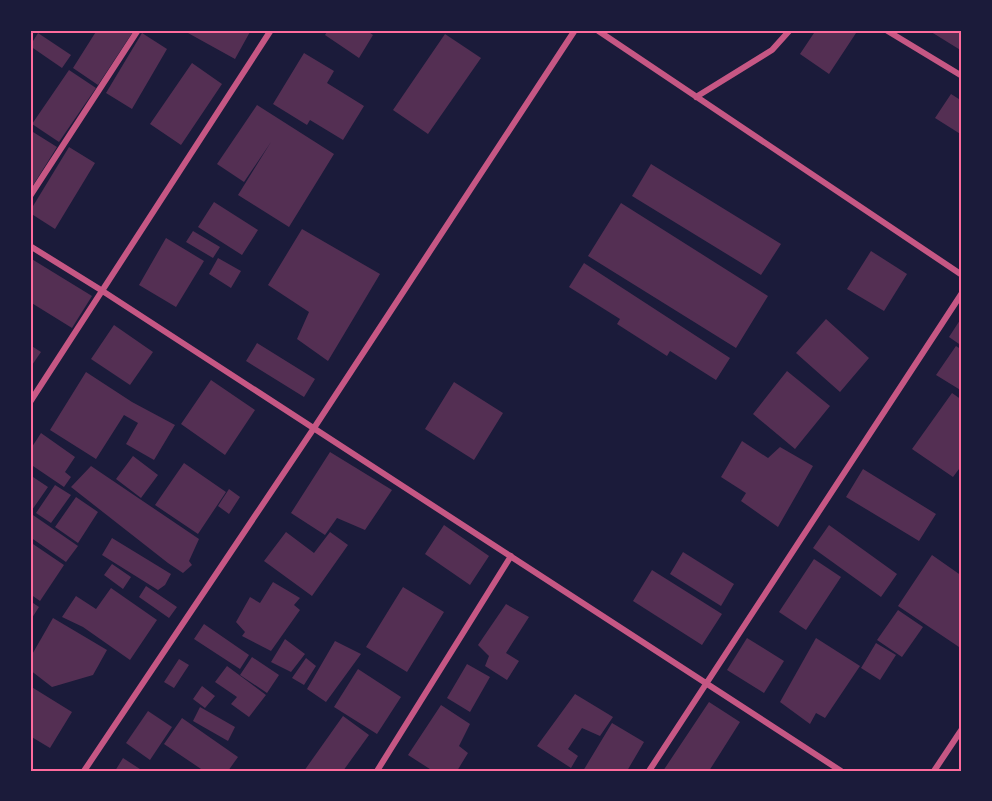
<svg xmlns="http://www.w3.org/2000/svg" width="992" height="801" viewBox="0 0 992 801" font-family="'Work Sans',sans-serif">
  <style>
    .building { fill: #542f53 }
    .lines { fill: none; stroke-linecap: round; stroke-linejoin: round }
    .minor { stroke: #c65784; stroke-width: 6 }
    .neatline { fill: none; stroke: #ff6b9d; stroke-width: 2 }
  </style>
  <rect width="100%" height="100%" fill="#1b1b3a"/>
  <path class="building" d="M 97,30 L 134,30 L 98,85 L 73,68 Z
    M 190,30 L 251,30 L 235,59 L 188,33 Z
    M 328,30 L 366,30 L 373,35 L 359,58 L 325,35 Z
    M 816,30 L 858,30 L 829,74 L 800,54 Z
    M 928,30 L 962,30 L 962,51 Z
    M 38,33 L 71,55 L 62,68 L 30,46 Z
    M 142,33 L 167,49 L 132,109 L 106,93 Z
    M 445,34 L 481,58 L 428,134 L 393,110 Z
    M 304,53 L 334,71 L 327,83 L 364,106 L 343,140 L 310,120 L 307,125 L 273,104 Z
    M 192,63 L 222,84 L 181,145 L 150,124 Z
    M 69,70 L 96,88 L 59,142 L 32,124 Z
    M 951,94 L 962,101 L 962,135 L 935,118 Z
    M 257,105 L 334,154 L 289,227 L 238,195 L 271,142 L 244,182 L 217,164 Z
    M 33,132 L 57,147 L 30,190 L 30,137 Z
    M 69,147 L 95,163 L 55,229 L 30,213 L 30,211 Z
    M 651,164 L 781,244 L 761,275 L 632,196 Z
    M 214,202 L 258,230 L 242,255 L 198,227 Z
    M 621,203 L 768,296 L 736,348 L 588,256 Z
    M 302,229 L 380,274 L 328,361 L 297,339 L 309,312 L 268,285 Z
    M 193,231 L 220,247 L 213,258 L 186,242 Z
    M 166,238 L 204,261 L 176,307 L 139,285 Z
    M 871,251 L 907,274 L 884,311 L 847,289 Z
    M 30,258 L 92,296 L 72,328 L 30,302 Z
    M 218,258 L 241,271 L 231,288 L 209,274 Z
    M 584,263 L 730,358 L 716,380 L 670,351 L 667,356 L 617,324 L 620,319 L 569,287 Z
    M 962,317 L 962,346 L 949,337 Z
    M 826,319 L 869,358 L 840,392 L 796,353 Z
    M 114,325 L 153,352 L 130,385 L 91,359 Z
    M 257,343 L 315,379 L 304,397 L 246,361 Z
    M 30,345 L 41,352 L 30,368 Z
    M 956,346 L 962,350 L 962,391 L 936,375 Z
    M 787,371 L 830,406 L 795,449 L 753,414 Z
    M 86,372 L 132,402 L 175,425 L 154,460 L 126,444 L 138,423 L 124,415 L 96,459 L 50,430 Z
    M 211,380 L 255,410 L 225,455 L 181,424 Z
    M 454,382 L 503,413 L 474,460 L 425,429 Z
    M 952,393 L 962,400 L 962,465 L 953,477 L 912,449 Z
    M 41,433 L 75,457 L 65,472 L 71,477 L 64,487 L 30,464 L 30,450 Z
    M 742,441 L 768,458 L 780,447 L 813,466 L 778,527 L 741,501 L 746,493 L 721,477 Z
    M 330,452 L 392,490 L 365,530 L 337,518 L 325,535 L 291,513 Z
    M 133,456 L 158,475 L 141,498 L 116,479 Z
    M 184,463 L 226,492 L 198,534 L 155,505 Z
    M 91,466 L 199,539 L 189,561 L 192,565 L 183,573 L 168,563 L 71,487 Z
    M 863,469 L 936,514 L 919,541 L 846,497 Z
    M 30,475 L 48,487 L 32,510 L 30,509 Z
    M 55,485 L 71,495 L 51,523 L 36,513 Z
    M 229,489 L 240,497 L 229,514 L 218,506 Z
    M 76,497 L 98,512 L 78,543 L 55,527 Z
    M 30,513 L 78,546 L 66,562 L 30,537 Z
    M 444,525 L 489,556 L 470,585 L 425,554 Z
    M 829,525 L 897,574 L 881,597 L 813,548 Z
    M 286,532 L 314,553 L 330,532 L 348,545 L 312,596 L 264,561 Z
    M 112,538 L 171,574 L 165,585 L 158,590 L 102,555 Z
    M 30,542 L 64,565 L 40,601 L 30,594 Z
    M 683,552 L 734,584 L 721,606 L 670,574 Z
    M 932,555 L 962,576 L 962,649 L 898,606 Z
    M 814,559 L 841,577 L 806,630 L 779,612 Z
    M 112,564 L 131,577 L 123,589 L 104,575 Z
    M 652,570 L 722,614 L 702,645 L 633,601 Z
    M 273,582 L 300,598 L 294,605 L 300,610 L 271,651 L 242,636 L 245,632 L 236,622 L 250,597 L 260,603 Z
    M 146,586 L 177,607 L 169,618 L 139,597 Z
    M 403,587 L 444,612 L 407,672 L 366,647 Z
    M 111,588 L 157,620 L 130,660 L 83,627 L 62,617 L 76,596 L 96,609 Z
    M 30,601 L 39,607 L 30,621 Z
    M 506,604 L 529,617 L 506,653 L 519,661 L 507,680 L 485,666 L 489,656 L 478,645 Z
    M 898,610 L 923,627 L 902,657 L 877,640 Z
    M 53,618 L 107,650 L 93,675 L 52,687 L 30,670 L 30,658 Z
    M 204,624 L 249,655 L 240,669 L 194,639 Z
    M 747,638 L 784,661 L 764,693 L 727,670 Z
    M 816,638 L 860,666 L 825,718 L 816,713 L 810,724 L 780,702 Z
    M 285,639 L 305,654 L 291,672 L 271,662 Z
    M 335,641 L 361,654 L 326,702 L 307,689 Z
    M 876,643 L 896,655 L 880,680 L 861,668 Z
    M 252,657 L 279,675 L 267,693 L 240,675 Z
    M 306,658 L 316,666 L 304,685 L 292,678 Z
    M 179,659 L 189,665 L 174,688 L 164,682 Z
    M 467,664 L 490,677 L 470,712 L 447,698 Z
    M 227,666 L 266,695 L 249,717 L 231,704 L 237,697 L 215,682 Z
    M 358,669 L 401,697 L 377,734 L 334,707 Z
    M 30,686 L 72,712 L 50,748 L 30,736 Z
    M 202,686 L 215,696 L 205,708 L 193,699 Z
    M 575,694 L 613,717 L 600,736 L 582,728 L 568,749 L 578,756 L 571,768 L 537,746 Z
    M 709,702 L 740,722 L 709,771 L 663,771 Z
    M 441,705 L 470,724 L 459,746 L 468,753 L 457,771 L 433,771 L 408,755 Z
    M 200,707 L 235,727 L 228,741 L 193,721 Z
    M 148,711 L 172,727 L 150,760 L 126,743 Z
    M 343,716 L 369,735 L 343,771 L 304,771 Z
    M 182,718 L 238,757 L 228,771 L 204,771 L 164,744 Z
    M 612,723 L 644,742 L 627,771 L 583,771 Z
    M 123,758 L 143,771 L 115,771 Z"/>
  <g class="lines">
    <path class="minor" d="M 597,30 L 962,275
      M 886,30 L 962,76
      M 696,97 L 772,50 L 790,30
      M 30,196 L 138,30
      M 30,246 L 101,290 L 841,771
      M 30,402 L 271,30
      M 84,771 L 314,428 L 575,30
      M 377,771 L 511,556
      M 649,771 L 962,293
      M 934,771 L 962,729"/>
  </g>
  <rect width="992" height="801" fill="none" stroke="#1b1b3a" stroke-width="63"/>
  <rect x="32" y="32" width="928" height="738" class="neatline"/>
</svg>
